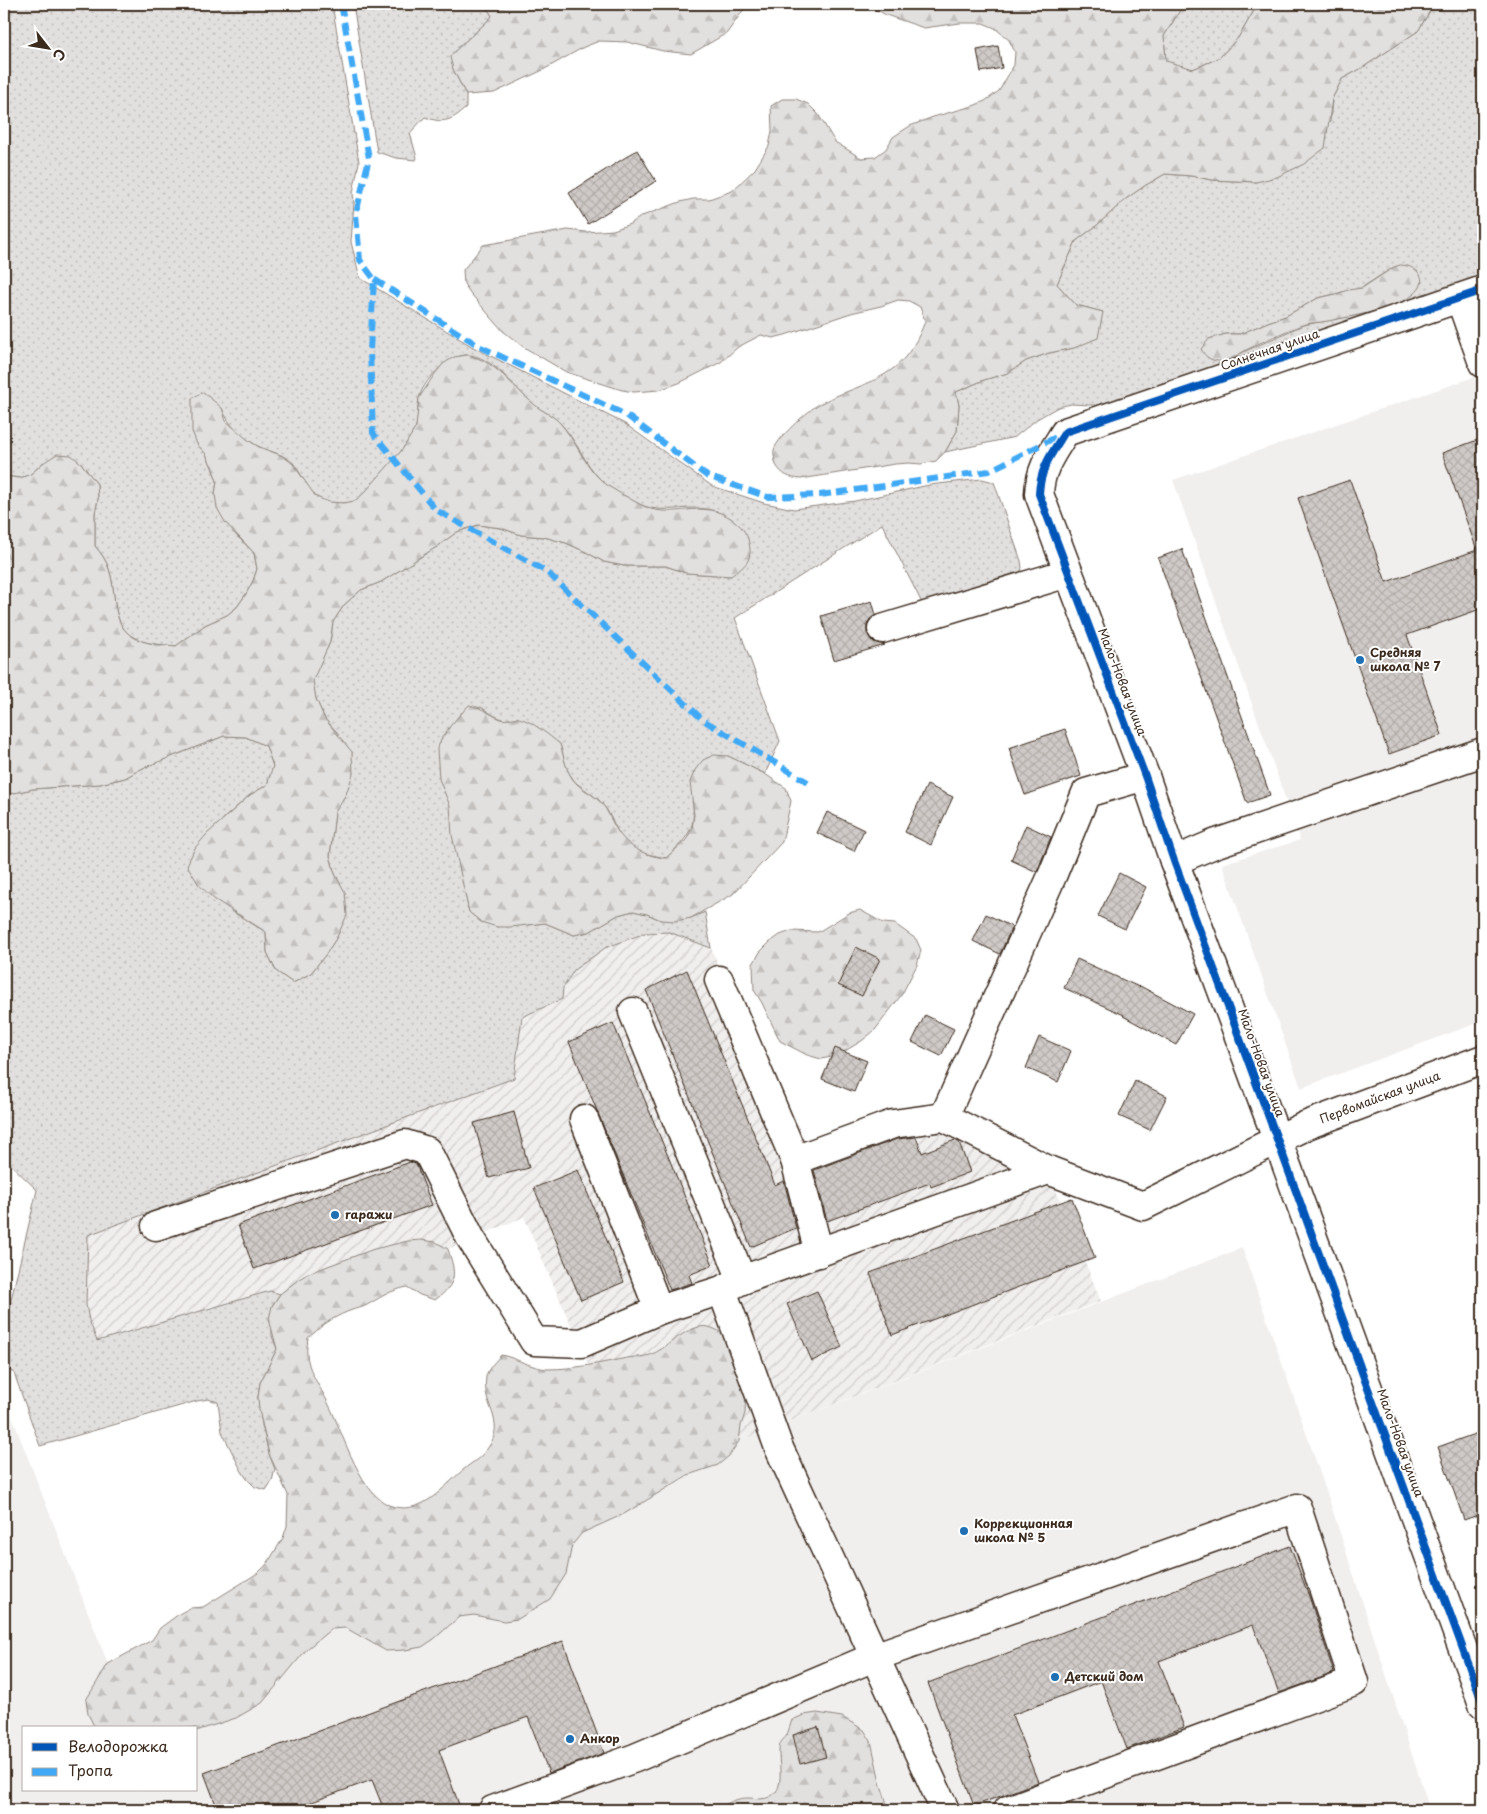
<svg xmlns="http://www.w3.org/2000/svg" width="1487" height="1814" viewBox="0 0 1487 1814" font-family="'Playpen Sans',sans-serif">
  <style>
    .built { fill: #f1efee }
    .industrial { fill: url(#industrial-furrows) }
    .grass { fill: url(#grass-dots); stroke: #8e857e; fill-rule: evenodd }
    .forest { fill: url(#forest-firs); stroke: #8e857e }
    .building { fill: url(#building-cross-hatch); stroke: #3b2a1e }
    .lines { fill: none; stroke-linecap: round; stroke-linejoin: round }
    .minor-casing { stroke: #3b2a1e; stroke-width: 31 }
    .minor { stroke: #fff; stroke-width: 28 }
    .quiet { stroke: #3fa9f5; stroke-width: 6; stroke-dasharray: 12 6; stroke-linecap: butt }
    .cycleway-casing { stroke: #fff; stroke-width: 11 }
    .cycleway { stroke: #0057b8; stroke-width: 8 }
    .poi-dot { fill: #1f6fb2; stroke: #fff; stroke-width: 2 }
    .labels { text-anchor: middle; stroke-width: 4; stroke-linejoin: round; paint-order: stroke }
    .street-label { font-size: 12px; fill: #3b2a1e; stroke: #fff }
    .poi-label { font-size: 12px; font-weight: bold; fill: #3b2a1e; stroke: #fff; text-anchor: start }
  </style>
  <defs>
    <pattern id="industrial-furrows" width="10" height="10" patternUnits="userSpaceOnUse" patternTransform="scale(1.25)"><rect width="10" height="10" fill="#f1efee"/><path d="M-1 1l2-2M0 10L10 0M9 11l2-2" fill="none" stroke="#d0cdcc"/></pattern>
    <pattern id="grass-dots" width="8" height="8" patternUnits="userSpaceOnUse" patternTransform="scale(1.25)"><rect width="8" height="8" fill="#e2e0de"/><path d="M2 2h.1M6 6h.1" fill="none" stroke="#c3c0be" stroke-width="1.8" stroke-linecap="round"/></pattern>
    <pattern id="forest-firs" width="22" height="20" patternUnits="userSpaceOnUse" patternTransform="scale(1.25)"><rect width="22" height="20" fill="#e2e0de"/><path d="M5 1l3.5 6h-7zM16 11l3.5 6h-7z" fill="#c3c0be"/></pattern>
    <pattern id="building-cross-hatch" width="8" height="8" patternUnits="userSpaceOnUse" patternTransform="scale(1.25)"><rect width="8" height="8" fill="#cfcac7"/><path d="M0 0l8 8M0 8l8-8" fill="none" stroke="#b3aeaa"/></pattern>
  </defs>
  <rect width="100%" height="100%" fill="#fff"/>
  <filter id="ink" filterUnits="userSpaceOnUse"><feTurbulence type="fractalNoise" baseFrequency=".02" numOctaves="2"/><feDisplacementMap in="SourceGraphic" scale="10" xChannelSelector="R" yChannelSelector="G"/><feConvolveMatrix kernelMatrix="1 2 1 2 8 2 1 2 1" color-interpolation-filters="sRGB"/></filter>
  <g filter="url(#ink)">
    <path class="built" d="M 1483,374 L 1483,1021 L 1301,1088 L 1222,864 L 1300,840 L 1173,480 Z
      M 1242,1248 L 1329,1499 L 1430,1810 L 889,1810 L 877,1769 L 842,1717 L 817,1713 L 792,1720 L 786,1735 L 780,1744 L 779,1757 L 781,1770 L 780,1783 L 773,1794 L 761,1799 L 746,1797 L 735,1800 L 717,1810 L 4,1810 L 4,1396 L 108,1664 L 86,1700 L 95,1728 L 24,1728 L 24,1790 L 196,1790 L 196,1731 L 273,1690 L 307,1649 L 331,1629 L 346,1628 L 387,1651 L 447,1628 L 459,1617 L 474,1615 L 504,1621 L 535,1609 L 550,1599 L 558,1587 L 571,1545 L 582,1533 L 624,1514 L 688,1475 L 703,1471 L 729,1456 L 739,1441 Z"/>
    <path class="industrial" d="M 669,932 L 711,948 L 797,1147 L 926,1112 L 1053,1183 L 1101,1301 L 739,1441 L 741,1426 L 745,1413 L 746,1398 L 745,1383 L 683,1333 L 658,1351 L 647,1356 L 632,1357 L 589,1367 L 524,1217 L 448,1249 L 291,1293 L 280,1294 L 270,1291 L 97,1341 L 89,1320 L 86,1305 L 88,1235 L 514,1078 L 522,1017 L 562,999 L 563,988 L 574,970 L 605,948 L 645,933 Z"/>
    <path class="grass" d="M 4,4 L 332,4 L 359,162 L 353,193 L 354,203 L 351,242 L 360,278 L 473,347 L 625,424 L 712,486 L 764,503 L 794,509 L 855,501 L 929,485 L 982,479 L 994,482 L 1021,561 L 1022,568 L 1019,575 L 923,605 L 882,524 L 735,618 L 780,741 L 765,774 L 728,756 L 691,782 C 695,823 698,829 666,858 L 642,853 L 629,845 L 620,836 L 607,810 L 599,800 L 575,782 L 567,770 L 560,744 L 517,718 L 504,720 L 493,715 L 481,707 L 461,713 L 442,738 L 446,793 L 450,806 L 463,882 L 469,912 L 481,922 L 529,925 L 545,923 L 574,935 L 589,932 L 618,915 L 633,911 L 647,914 L 661,920 L 691,918 L 705,912 L 711,948 L 669,932 L 645,933 L 605,948 L 574,970 L 563,988 L 562,999 L 522,1017 L 514,1078 L 88,1235 L 86,1305 L 89,1320 L 97,1341 L 270,1291 L 280,1294 L 272,1306 L 272,1336 L 277,1349 L 260,1383 L 258,1397 L 262,1425 L 269,1454 L 275,1469 L 272,1481 L 266,1490 L 255,1487 L 247,1479 L 241,1470 L 222,1432 L 218,1402 L 208,1399 L 197,1401 L 40,1446 L 14,1373 L 4,1367 L 4,1329 L 37,1190 L 4,1158 L 4,795 L 33,789 L 100,784 L 125,778 L 143,768 L 224,736 L 246,737 L 266,746 L 273,766 L 267,785 L 250,795 L 223,819 L 231,911 L 266,932 L 267,952 L 276,971 L 293,983 L 311,973 L 326,954 L 337,937 L 344,892 L 335,874 L 330,856 L 335,812 L 346,794 L 338,733 L 325,719 L 316,699 L 312,680 L 330,642 L 333,622 L 344,605 L 361,590 L 381,582 L 438,546 L 457,532 L 478,525 L 501,528 L 521,535 L 544,537 L 566,543 L 586,552 L 604,562 L 624,566 L 666,566 L 686,573 L 731,576 L 717,511 C 710,510 702,508 695,508 C 675,508 658,513 639,504 C 629,499 609,489 601,480 C 584,463 576,439 559,422 C 552,415 542,411 534,405 C 516,390 492,354 466,355 C 447,356 422,382 419,399 C 417,408 419,417 416,426 C 412,441 368,494 354,501 C 343,506 328,504 318,498 C 307,491 302,474 294,464 C 286,455 271,452 260,447 C 243,440 228,425 222,408 L 192,398 L 197,444 L 206,454 L 212,467 L 217,481 L 215,494 L 234,533 L 254,553 L 257,569 L 253,581 L 246,594 L 237,607 L 227,615 L 205,625 L 176,646 C 168,645 158,645 149,643 C 107,634 119,599 109,569 C 106,560 101,553 95,546 L 95,513 L 98,499 L 97,484 L 81,463 L 43,463 L 31,474 L 20,478 L 4,476 Z
      M 353,4 L 483,4 L 486,6 L 492,16 L 471,37 L 459,46 L 453,69 L 466,95 L 466,108 C 451,121 443,124 425,117 L 410,133 L 417,158 L 416,160 L 396,158 L 377,152 Z
      M 1184,4 L 1258,4 L 1238,38 L 1219,58 L 1193,69 L 1166,62 L 1164,36 Z
      M 1434,4 L 1483,4 L 1483,275 L 1110,406 L 1071,404 L 1058,407 L 1037,419 L 1015,437 L 945,452 L 957,431 L 959,405 L 956,392 L 984,380 L 1008,373 L 1026,361 L 1049,353 L 1074,348 L 1103,312 L 1076,305 L 1057,284 L 1076,241 L 1096,226 L 1127,198 L 1146,185 L 1165,174 L 1191,176 L 1212,180 L 1256,182 L 1330,122 L 1332,99 L 1342,79 L 1362,68 L 1418,31 ZM 1394,267 L 1414,294 L 1400,302 L 1364,314 L 1303,325 L 1224,361 L 1209,339 L 1226,334 L 1240,334 L 1245,332 L 1268,322 L 1286,316 L 1318,298 L 1361,288 Z"/>
    <path class="forest" d="M 483,4 L 744,4 L 744,9 L 727,33 L 691,54 L 663,51 L 627,42 L 599,41 L 584,47 L 543,70 L 494,93 L 466,95 L 453,69 L 450,57 C 462,42 479,31 492,16 L 486,6 Z
      M 867,4 L 1184,4 L 1164,36 L 1166,61 L 1193,69 L 1219,58 L 1238,38 L 1258,4 L 1434,4 L 1418,31 L 1362,68 L 1342,79 L 1332,99 L 1325,148 L 1304,164 L 1277,177 L 1256,182 L 1212,180 L 1191,176 L 1165,174 L 1146,185 L 1127,198 L 1096,226 L 1076,241 L 1057,284 L 1076,305 L 1103,312 L 1098,338 L 1074,348 L 1049,353 L 1026,361 L 1008,373 L 984,380 L 956,392 L 959,405 L 957,431 L 945,452 L 936,461 L 921,464 L 909,463 L 895,464 L 801,479 C 789,478 782,475 776,465 C 775,461 773,454 774,450 C 777,438 806,413 816,406 C 841,391 871,386 894,368 C 909,356 919,338 925,321 L 920,307 L 909,301 L 898,300 L 881,306 L 851,313 L 785,335 L 773,338 L 761,335 L 738,347 L 721,362 L 679,383 L 659,390 L 634,392 L 622,390 L 566,372 L 522,346 L 503,331 L 471,294 L 464,284 L 463,270 L 483,245 L 568,230 L 586,232 L 613,230 L 630,224 L 642,216 L 680,202 L 693,199 L 709,199 L 732,191 L 755,169 L 769,146 L 772,131 L 771,106 L 782,99 L 796,99 L 808,104 L 818,114 L 835,142 L 861,158 L 875,157 L 886,149 L 893,137 L 910,126 L 933,117 L 973,106 L 985,101 L 999,91 L 1014,65 L 1015,52 L 1009,40 L 995,28 L 983,23 L 960,23 L 924,28 L 886,15 Z
      M 1400,265 C 1417,265 1431,280 1414,294 C 1395,310 1352,316 1328,321 C 1319,323 1310,322 1302,325 C 1283,332 1264,341 1246,350 C 1239,354 1231,360 1222,361 C 1212,362 1205,357 1201,349 L 1209,339 L 1226,334 L 1240,334 L 1245,332 L 1268,322 L 1286,316 L 1318,298 L 1336,294 L 1348,290 L 1362,288 L 1394,267 Z
      M 467,355 C 497,361 512,387 535,405 C 543,412 553,415 560,423 C 576,441 584,465 602,481 C 611,489 624,495 634,501 C 639,504 645,507 651,509 C 681,517 702,499 732,519 C 740,525 747,532 749,543 C 753,561 745,566 731,576 L 686,573 L 666,566 L 624,566 L 604,562 L 586,552 L 566,543 L 544,537 L 521,535 L 501,528 L 478,525 L 457,532 L 438,546 L 381,582 L 361,590 L 344,605 L 333,622 L 330,642 L 313,680 L 316,699 L 325,719 L 352,752 L 353,774 L 346,794 L 335,812 L 330,856 L 335,874 L 345,892 L 347,915 L 337,937 L 326,954 L 311,973 L 293,983 L 276,971 L 267,952 L 266,932 L 214,899 L 199,885 L 187,865 L 195,848 L 207,834 L 250,795 L 267,785 L 273,766 L 266,746 L 246,737 L 224,736 L 143,768 L 125,778 L 100,784 L 33,789 L 4,795 L 4,476 L 20,478 L 31,474 L 43,463 L 57,454 L 71,455 L 81,463 L 97,484 L 98,499 L 95,513 L 95,546 C 101,553 106,560 109,569 C 119,599 107,634 149,643 C 158,645 168,645 176,646 L 205,625 L 227,615 L 237,607 L 246,594 L 253,581 L 257,569 L 254,553 L 225,522 L 217,508 L 215,494 L 217,481 L 212,467 L 206,454 L 197,444 L 192,431 L 192,398 L 203,392 L 222,408 L 226,421 L 248,440 L 259,447 L 283,456 L 293,464 L 316,497 L 329,502 L 343,503 L 355,501 L 365,492 L 402,450 L 416,427 L 419,398 L 434,375 L 443,364 L 454,357 Z
      M 469,705 C 484,708 488,714 501,719 C 507,721 511,717 517,718 C 528,718 550,736 560,744 C 564,757 566,773 576,783 C 584,791 595,795 603,805 C 608,811 610,818 614,825 C 625,846 643,856 666,858 L 686,840 L 692,829 L 694,815 L 690,782 L 695,770 L 703,760 L 714,755 L 728,756 L 765,774 L 786,788 L 791,801 L 782,842 L 733,894 L 691,918 L 676,921 L 661,920 L 647,914 L 633,911 L 618,915 L 589,932 L 574,935 L 545,923 L 511,927 L 497,927 L 481,922 L 469,912 L 452,835 L 450,806 L 439,779 L 437,749 L 442,738 L 451,725 Z
      M 860,910 L 883,923 L 895,924 L 916,939 L 921,950 L 917,965 L 902,994 L 875,1030 L 863,1040 L 837,1056 L 821,1059 L 807,1055 L 780,1041 L 762,1003 L 754,990 L 753,964 L 760,952 L 770,942 L 780,935 L 791,931 L 818,932 L 849,913 Z
      M 421,1240 L 436,1242 L 448,1249 C 456,1274 458,1283 435,1300 L 420,1295 L 407,1287 C 389,1291 383,1296 367,1305 C 362,1308 357,1308 352,1310 C 338,1315 324,1323 314,1333 C 312,1335 309,1336 308,1338 C 307,1341 308,1343 307,1346 C 305,1369 320,1385 329,1405 C 343,1432 361,1500 395,1507 C 424,1513 442,1488 462,1471 C 468,1465 476,1461 482,1455 C 512,1423 481,1409 486,1377 C 487,1369 496,1361 501,1355 C 517,1358 531,1368 548,1369 C 575,1369 601,1363 627,1358 C 635,1357 643,1357 650,1355 C 668,1348 680,1331 699,1327 C 712,1324 723,1334 733,1341 L 745,1383 L 746,1398 L 745,1413 L 741,1426 L 739,1441 L 729,1456 L 718,1465 L 688,1475 L 624,1514 L 582,1533 L 572,1545 L 566,1574 L 550,1599 L 518,1619 L 504,1621 L 474,1615 L 459,1617 L 434,1639 L 422,1647 L 405,1650 L 386,1651 L 346,1628 L 331,1629 L 307,1649 L 262,1703 L 236,1718 L 196,1731 L 196,1728 L 95,1728 L 88,1714 L 86,1700 L 108,1664 L 152,1640 L 160,1628 L 179,1614 L 190,1608 L 203,1607 L 258,1573 L 267,1564 L 283,1538 L 287,1526 L 288,1495 L 269,1454 L 259,1410 L 258,1397 L 260,1383 L 277,1349 L 269,1319 L 272,1306 L 280,1294 L 299,1279 L 309,1273 L 374,1249 L 408,1241 Z
      M 817,1713 L 842,1717 L 864,1730 L 871,1741 L 880,1782 L 889,1810 L 717,1810 C 725,1804 738,1797 749,1798 C 753,1798 757,1799 760,1799 C 792,1797 775,1760 780,1744 C 781,1741 785,1738 787,1735 C 789,1730 790,1725 792,1720 L 804,1715 Z"/>
    <path class="building" d="M 998,46 L 1002,68 L 981,72 L 977,50 Z
      M 637,150 L 656,181 L 588,224 L 569,193 Z
      M 1483,438 L 1483,608 L 1407,635 L 1442,735 L 1389,754 L 1298,498 L 1350,480 L 1386,582 L 1477,550 L 1442,453 Z
      M 1182,549 L 1270,795 L 1247,803 L 1158,558 Z
      M 872,601 L 876,615 L 870,619 L 867,625 L 867,633 L 872,641 L 885,645 L 834,660 L 821,616 Z
      M 1065,729 L 1081,776 L 1025,795 L 1009,748 Z
      M 927,785 L 953,797 L 931,845 L 905,832 Z
      M 827,812 L 864,830 L 854,851 L 817,833 Z
      M 1026,825 L 1051,837 L 1037,872 L 1011,860 Z
      M 1119,873 L 1146,887 L 1125,929 L 1098,916 Z
      M 986,914 L 1012,927 L 1000,954 L 973,941 Z
      M 856,947 L 880,959 L 862,996 L 838,985 Z
      M 1077,959 L 1139,987 L 1140,986 L 1193,1014 L 1176,1045 L 1123,1016 L 1124,1015 L 1064,988 Z
      M 687,970 L 775,1185 L 784,1181 L 796,1228 L 751,1247 L 646,990 Z
      M 925,1015 L 954,1029 L 941,1056 L 912,1042 Z
      M 613,1023 L 713,1265 L 689,1275 L 692,1283 L 670,1290 L 569,1042 Z
      M 1039,1037 L 1071,1051 L 1058,1082 L 1026,1068 Z
      M 835,1048 L 867,1061 L 854,1092 L 822,1079 Z
      M 1135,1081 L 1167,1096 L 1150,1130 L 1119,1116 Z
      M 514,1112 L 529,1168 L 489,1178 L 474,1123 Z
      M 916,1137 L 922,1153 L 955,1140 L 959,1142 L 970,1172 L 931,1187 L 930,1183 L 827,1221 L 814,1170 L 897,1139 Z
      M 410,1162 L 416,1164 L 432,1205 L 254,1269 L 238,1225 Z
      M 578,1170 L 624,1282 L 581,1300 L 534,1188 Z
      M 1072,1198 L 1095,1258 L 892,1335 L 870,1273 Z
      M 817,1291 L 842,1347 L 812,1361 L 787,1304 Z
      M 1483,1431 L 1483,1513 L 1464,1520 L 1438,1447 Z
      M 1290,1546 L 1310,1599 L 1334,1673 L 1279,1693 L 1253,1625 L 1159,1661 L 1184,1727 L 1127,1749 L 1101,1681 L 1012,1715 L 1038,1782 L 974,1806 L 928,1683 Z
      M 563,1641 L 604,1753 L 549,1773 L 528,1717 L 439,1750 L 461,1810 L 384,1810 L 372,1780 L 290,1810 L 218,1810 L 204,1773 Z
      M 818,1727 L 826,1757 L 800,1764 L 793,1735 Z"/>
    <g class="lines">
      <g class="minor-casing">
        <g id="minor">
          <path d="M 1483,290 L 1065,432 C 1052,453 1040,468 1039,494 L 1145,776 L 1174,861 L 1277,1139 L 1483,1704"/>
          <path d="M 1460,298 L 1483,363"/>
          <path d="M 882,629 L 1068,573"/>
          <path d="M 1174,861 L 1214,844 L 1483,752"/>
          <path d="M 719,980 L 795,1160 L 819,1253"/>
          <path d="M 633,1012 L 742,1280"/>
          <path d="M 944,1117 L 1052,876 L 1086,793 L 1145,776"/>
          <path d="M 584,1119 L 659,1310"/>
          <path id="s1" d="M 795,1160 L 893,1124 L 944,1117 L 1048,1170 L 1143,1206 L 1307,1125 L 1483,1059"/>
          <path d="M 156,1226 L 405,1144 L 427,1151 L 470,1237 L 534,1341 L 582,1343 L 659,1310 L 722,1290 L 742,1280 L 1048,1170"/>
          <path d="M 722,1290 L 779,1448 L 945,1810"/>
          <path d="M 493,1810 L 635,1758 L 874,1657 L 1297,1508 L 1354,1682 L 1008,1810"/>
        </g>
      </g>
      <use href="#minor" class="minor"/>
      <path class="quiet" d="M 341,4 L 369,158 L 356,214 L 360,260 L 374,279 L 370,351 L 373,433 L 436,510 L 547,572 L 703,720 L 811,784
        M 374,279 L 479,346 L 626,415 L 707,476 L 768,497 L 820,495 L 989,471 L 1062,434"/>
      <g class="cycleway-casing">
        <path id="cycleway" d="M 1483,290 L 1065,432 C 1052,453 1040,468 1039,494 L 1145,776 L 1174,861 L 1277,1139 L 1483,1704"/>
      </g>
      <use href="#cycleway" class="cycleway"/>
    </g>
  </g>
  <g class="poi-dot">
    <circle cx="1360" cy="660" r="5"/>
    <circle cx="335" cy="1215" r="5"/>
    <circle cx="964" cy="1531" r="5"/>
    <circle cx="1055" cy="1677" r="5"/>
    <circle cx="570" cy="1739" r="5"/>
  </g>
  <g class="labels">
    <g class="street-label">
      <text transform="translate(1270 350) rotate(-19)" y="4">Солнечная улица</text>
      <text transform="translate(1122 682) rotate(69)" y="4">Мало-Новая улица</text>
      <text transform="translate(1261 1063) rotate(70)" y="4">Мало-Новая улица</text>
      <text dy="4" stroke="none"><textPath href="#s1" startOffset="635">Первомайская улица</textPath></text>
      <text transform="translate(1400 1443) rotate(70)" y="4">Мало-Новая улица</text>
    </g>
    <g class="poi-label">
      <text x="1370" y="657">Средняя<tspan x="1370" dy="14">школа № 7</tspan></text>
      <text x="345" y="1219">гаражи</text>
      <text x="974" y="1528">Коррекционная<tspan x="974" dy="14">школа № 5</tspan></text>
      <text x="1065" y="1681">Детский дом</text>
      <text x="580" y="1743">Анкор</text>
    </g>
  </g>
  <rect width="1487" height="1814" fill="none" stroke="#fff" stroke-width="20"/>
  <rect x="10" y="10" width="1467" height="1794" fill="none" stroke="#3b2a1e" stroke-width="2" filter="url(#ink)"/>
  <rect x="22" y="1726" width="175" height="65" fill="#ffffff" stroke="#b1aaa5"/>
  <rect x="32" y="1743" width="25" height="8" fill="#0057b8" stroke="#b1aaa5"/>
  <text x="68" y="1752" font-size="15" fill="#3b2a1e">Велодорожка</text>
  <rect x="32" y="1768" width="25" height="8" fill="#3fa9f5" stroke="#b1aaa5"/>
  <text x="68" y="1776" font-size="15" fill="#3b2a1e">Тропа</text>
  <g transform="translate(48 48) rotate(121)" stroke="#ffffff" stroke-width="4" paint-order="stroke">
  <path d="M0-4L9 19L0 12L-9 19Z" fill="#3b2a1e"/>
  <text y="-8" font-size="14" font-weight="bold" text-anchor="middle" fill="#3b2a1e">С</text>
  </g>
</svg>
